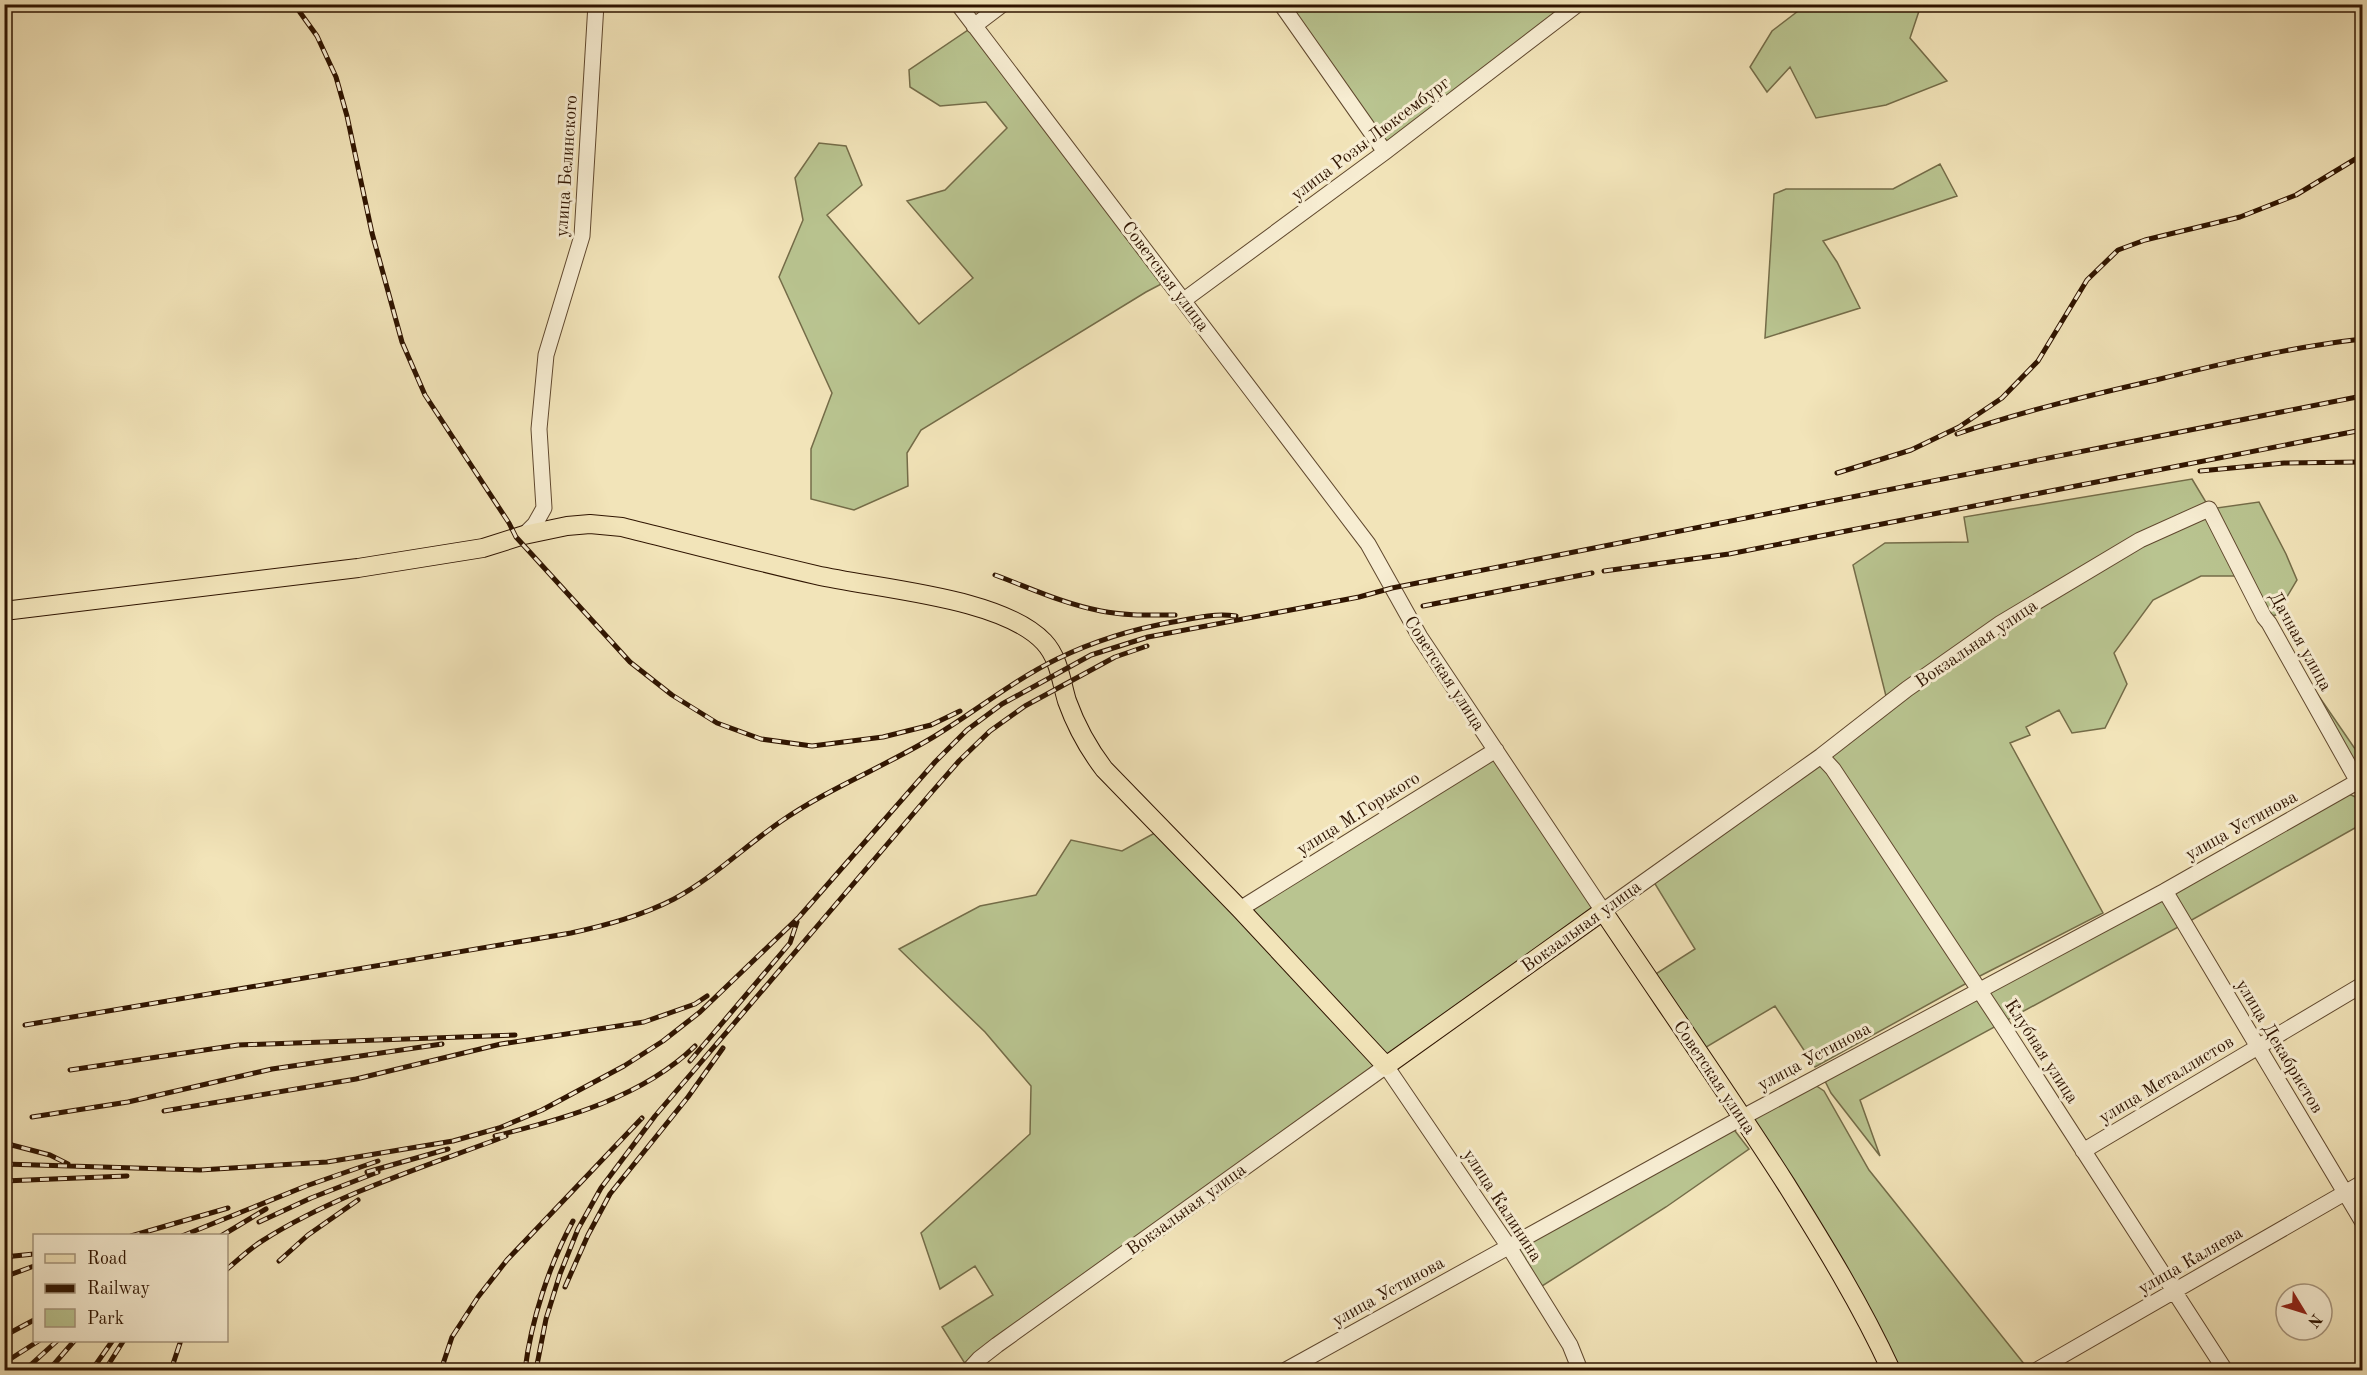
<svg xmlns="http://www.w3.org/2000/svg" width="2367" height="1375" viewBox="0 0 2367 1375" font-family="'Old Standard TT',serif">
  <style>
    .green { fill: #b9c490; stroke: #746c48; stroke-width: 1.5 }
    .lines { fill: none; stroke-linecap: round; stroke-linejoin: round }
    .minor-casing { stroke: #60482e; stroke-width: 17 }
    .major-casing { stroke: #2f1400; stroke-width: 20 }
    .minor { stroke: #f7edd2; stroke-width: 15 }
    .major { stroke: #f2e4b9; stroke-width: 18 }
    .rail-casing { stroke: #2f1400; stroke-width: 5 }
    .rail { stroke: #f7edd2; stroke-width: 3; stroke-dasharray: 9; stroke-linecap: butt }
    .labels { text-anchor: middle; stroke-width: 6; stroke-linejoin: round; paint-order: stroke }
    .street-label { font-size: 18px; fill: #2f1400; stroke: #f7edd2 }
  </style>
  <rect width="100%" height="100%" fill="#f2e4b9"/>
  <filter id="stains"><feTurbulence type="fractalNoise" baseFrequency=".00333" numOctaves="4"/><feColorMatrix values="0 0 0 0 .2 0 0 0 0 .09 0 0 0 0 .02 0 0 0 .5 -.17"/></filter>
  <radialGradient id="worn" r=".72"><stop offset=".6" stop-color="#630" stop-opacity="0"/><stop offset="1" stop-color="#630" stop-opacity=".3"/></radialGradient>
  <path class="green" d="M 1356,4 L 1578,5 L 1385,152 L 1281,5 L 1346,5 L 1349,8 Z
    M 1806,5 L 1921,5 L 1910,38 L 1947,81 L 1886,105 L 1816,118 L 1790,67 L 1767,92 L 1750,67 L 1772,31 Z
    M 974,26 L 1169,280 L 1146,292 L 921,430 L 907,453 L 908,486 L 854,510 L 811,499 L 811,449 L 832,393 L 779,277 L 803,220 L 795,178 L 819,143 L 846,146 L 862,185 L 827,215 L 919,324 L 973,278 L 907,201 L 945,190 L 1007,128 L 986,102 L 940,106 L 910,87 L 909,70 Z
    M 1940,164 L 1957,196 L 1823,241 L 1837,262 L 1860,308 L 1765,338 L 1774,194 L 1786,189 L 1893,189 Z
    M 2192,479 L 2210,509 L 2259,502 L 2286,554 L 2297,580 L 2276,615 L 2264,617 L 2243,576 L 2201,576 L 2153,600 L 2114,653 L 2127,684 L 2105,728 L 2072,733 L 2059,710 L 2026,727 L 2030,735 L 2010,743 L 2103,913 L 1976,978 L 1815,1067 L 1775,1006 L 1698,1052 L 1651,977 L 1695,949 L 1652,879 L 1888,704 L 1853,565 L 1885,543 L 1968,542 L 1964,517 Z
    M 2294,660 L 2362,759 L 2362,777 Z
    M 1496,750 L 1603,911 L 969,1370 L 942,1327 L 993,1295 L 975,1266 L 940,1289 L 921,1233 L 1030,1134 L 1031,1086 L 985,1032 L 899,949 L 980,906 L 1036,895 L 1071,840 L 1122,851 L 1162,829 L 1241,908 Z
    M 2349,794 L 2362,800 L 2362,824 L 2190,921 L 2174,894 Z
    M 2166,897 L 2182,925 L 1860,1100 L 1880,1156 L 1831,1093 L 1825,1081 L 1986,992 Z
    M 1815,1085 L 1824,1091 L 1869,1170 L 2029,1370 L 1891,1370 L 1743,1116 Z
    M 1732,1127 L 1749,1149 L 1666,1207 L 1539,1288 L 1515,1248 Z"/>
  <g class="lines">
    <g class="minor-casing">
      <path id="minor" d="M 958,4 L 1368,544 L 1420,637 L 1603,911 L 1821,756 L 1907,689 L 2001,623 L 2140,540 L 2209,509 L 2264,617 L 2269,623 L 2362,789
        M 1281,4 L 1385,152
        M 974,26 L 1003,4
        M 1184,300 L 1385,152 L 1578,4
        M 524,535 L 535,524 L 544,508 L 539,429 L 546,355 L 582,236 L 596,4
        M 1821,756 L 1833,769 L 2001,1023 L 2225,1370
        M 2165,891 L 2362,1221
        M 1240,909 L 1496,750
        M 2083,1151 L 2362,985
        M 969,1370 L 979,1359 L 997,1345 L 1386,1066 L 1509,1247 L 1570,1345 L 1580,1370
        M 1286,1370 L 1743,1117 L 2165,891 L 2362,779
        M 2037,1370 L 2362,1183"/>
    </g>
    <g class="major-casing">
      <path id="major" d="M 4,611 L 358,568 L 483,548 L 524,535 L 567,526 L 590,524 L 622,527 C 686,543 751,560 816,575 C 877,589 1002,597 1044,642 C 1059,658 1061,681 1067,701 C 1076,726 1088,748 1104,769 L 1240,909 L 1386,1066 L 1603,911 C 1664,1002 1727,1092 1786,1184 C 1824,1245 1861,1305 1891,1370"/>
    </g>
    <use href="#minor" class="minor"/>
    <use href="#major" class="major"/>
    <g class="rail-casing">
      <path id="rail" d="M 294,4 L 317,36 L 336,77 L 347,116 L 372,233 L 402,342 L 425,395 L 509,523 L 516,537 L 630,662 L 672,695 L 717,723 L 761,739 L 812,746 L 883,737 L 931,725 L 960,711
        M 1957,434 C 2019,412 2091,395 2156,380 C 2224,363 2292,347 2362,339
        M 2200,471 L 2284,463 L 2362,462
        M 1837,473 L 1911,450 L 1959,427 L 2002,398 L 2038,361 L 2087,280 L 2118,250 L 2145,240 L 2240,217 L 2296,195 L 2362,155
        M 1604,571 L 1729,554 L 2362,430
        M 995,575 C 1030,588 1064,604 1101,611 C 1126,616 1150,615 1175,615
        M 1423,606 L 1592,573
        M 25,1025 L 571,933 C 607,925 641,916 674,899 C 713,878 744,847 780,822 C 829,788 884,767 935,736 C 976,711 1014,680 1057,659 C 1094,641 1133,629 1173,622 C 1194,618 1214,613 1236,616
        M 690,1061 L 790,943 L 797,922
        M 70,1070 L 238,1045 L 515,1035
        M 164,1111 L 356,1079 L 501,1044 L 644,1022 L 695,1004 L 707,996
        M 32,1117 L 128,1102 L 272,1069 L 442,1044
        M 495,1136 C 564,1119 643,1097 695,1046
        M 4,1143 L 50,1155 L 68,1164
        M 4,1164 L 200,1170 L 327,1162 L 453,1141 L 499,1128 L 542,1110 L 624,1066 L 663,1041 L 700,1012 L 799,917 L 935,762 L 967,730 L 1002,704 L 1091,655 L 1148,637 L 1359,597 L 1392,588 L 2362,396
        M 367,1172 L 448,1149
        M 4,1181 L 127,1176
        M 259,1222 L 311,1198 L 378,1172
        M 131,1236 L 228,1208
        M 182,1236 L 306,1186 L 378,1161
        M 221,1236 L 266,1209
        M 4,1257 L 34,1254
        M 279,1261 L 308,1235 L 358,1200
        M 226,1270 C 238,1260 249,1249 262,1241 C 336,1194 424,1167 506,1136
        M 4,1277 L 34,1266
        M 565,1287 L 588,1235 L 610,1194 L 688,1097 L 723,1048
        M 4,1336 L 34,1320
        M 4,1363 L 40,1340
        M 25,1370 L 58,1340
        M 49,1370 L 75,1340
        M 92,1370 L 113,1340
        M 105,1370 L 124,1340
        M 171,1370 L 181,1340
        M 441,1370 L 452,1337 L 478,1297 L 507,1260 L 642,1118
        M 525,1370 C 531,1321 549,1265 573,1221
        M 536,1370 L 546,1319 L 560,1274 L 578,1229 L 601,1188 L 655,1116 L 931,793 L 959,761 L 990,731 L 1025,706 L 1115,657 L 1147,646"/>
    </g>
    <use href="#rail" class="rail"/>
  </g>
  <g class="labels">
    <g class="street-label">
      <text transform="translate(1370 138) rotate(-37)" y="6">улица Розы Люксембург</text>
      <text transform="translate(566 166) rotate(-86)" y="6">улица Белинского</text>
      <text transform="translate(1166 276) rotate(53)" y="6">Советская улица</text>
      <text transform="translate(2301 641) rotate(61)" y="6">Дачная улица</text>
      <text transform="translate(1976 643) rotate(-34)" y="6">Вокзальная улица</text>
      <text transform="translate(1445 673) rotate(57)" y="6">Советская улица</text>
      <text transform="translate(1358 813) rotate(-32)" y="6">улица М.Горького</text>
      <text transform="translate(2241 825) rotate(-29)" y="6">улица Устинова</text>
      <text transform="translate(1581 926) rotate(-36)" y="6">Вокзальная улица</text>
      <text transform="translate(2280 1046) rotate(59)" y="6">улица Декабристов</text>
      <text transform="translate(2042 1051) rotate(57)" y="6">Клубная улица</text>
      <text transform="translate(1814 1056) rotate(-28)" y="6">улица Устинова</text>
      <text transform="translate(1715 1077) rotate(56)" y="6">Советская улица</text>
      <text transform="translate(2166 1079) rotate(-31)" y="6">улица Металлистов</text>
      <text transform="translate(1503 1205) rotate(57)" y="6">улица Калинина</text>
      <text transform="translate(1186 1209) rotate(-36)" y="6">Вокзальная улица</text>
      <text transform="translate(2190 1260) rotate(-30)" y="6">улица Каляева</text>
      <text transform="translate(1388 1291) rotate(-29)" y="6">улица Устинова</text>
    </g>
  </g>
  <rect width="2367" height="1375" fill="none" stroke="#f2e4b9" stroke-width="24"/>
  <rect x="6" y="6" width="2355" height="1363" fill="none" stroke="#2f1400" stroke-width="3"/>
  <rect x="12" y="12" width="2343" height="1351" fill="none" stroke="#2f1400" stroke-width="1.5"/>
  <rect x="33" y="1234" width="195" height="108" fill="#f7edd2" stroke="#a7967e" stroke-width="1.5"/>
  <rect x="45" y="1254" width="30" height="9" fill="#f2e4b9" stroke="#a7967e" stroke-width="1.5"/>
  <text x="87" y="1264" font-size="18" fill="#2f1400">Road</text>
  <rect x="45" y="1284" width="30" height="9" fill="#2f1400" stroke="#a7967e" stroke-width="1.5"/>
  <text x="87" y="1294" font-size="18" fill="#2f1400">Railway</text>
  <rect x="45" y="1309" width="30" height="18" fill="#b9c490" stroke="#a7967e" stroke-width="1.5"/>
  <text x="87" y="1324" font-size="18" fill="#2f1400">Park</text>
  <g transform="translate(2304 1312) rotate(128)"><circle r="28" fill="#f7edd2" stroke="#a7967e" stroke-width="1.5"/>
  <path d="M0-4.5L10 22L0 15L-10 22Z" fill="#8f2418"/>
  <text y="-9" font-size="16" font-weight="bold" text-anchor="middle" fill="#2f1400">N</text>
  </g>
  <rect width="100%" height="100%" filter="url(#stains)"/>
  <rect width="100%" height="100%" fill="url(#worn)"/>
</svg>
